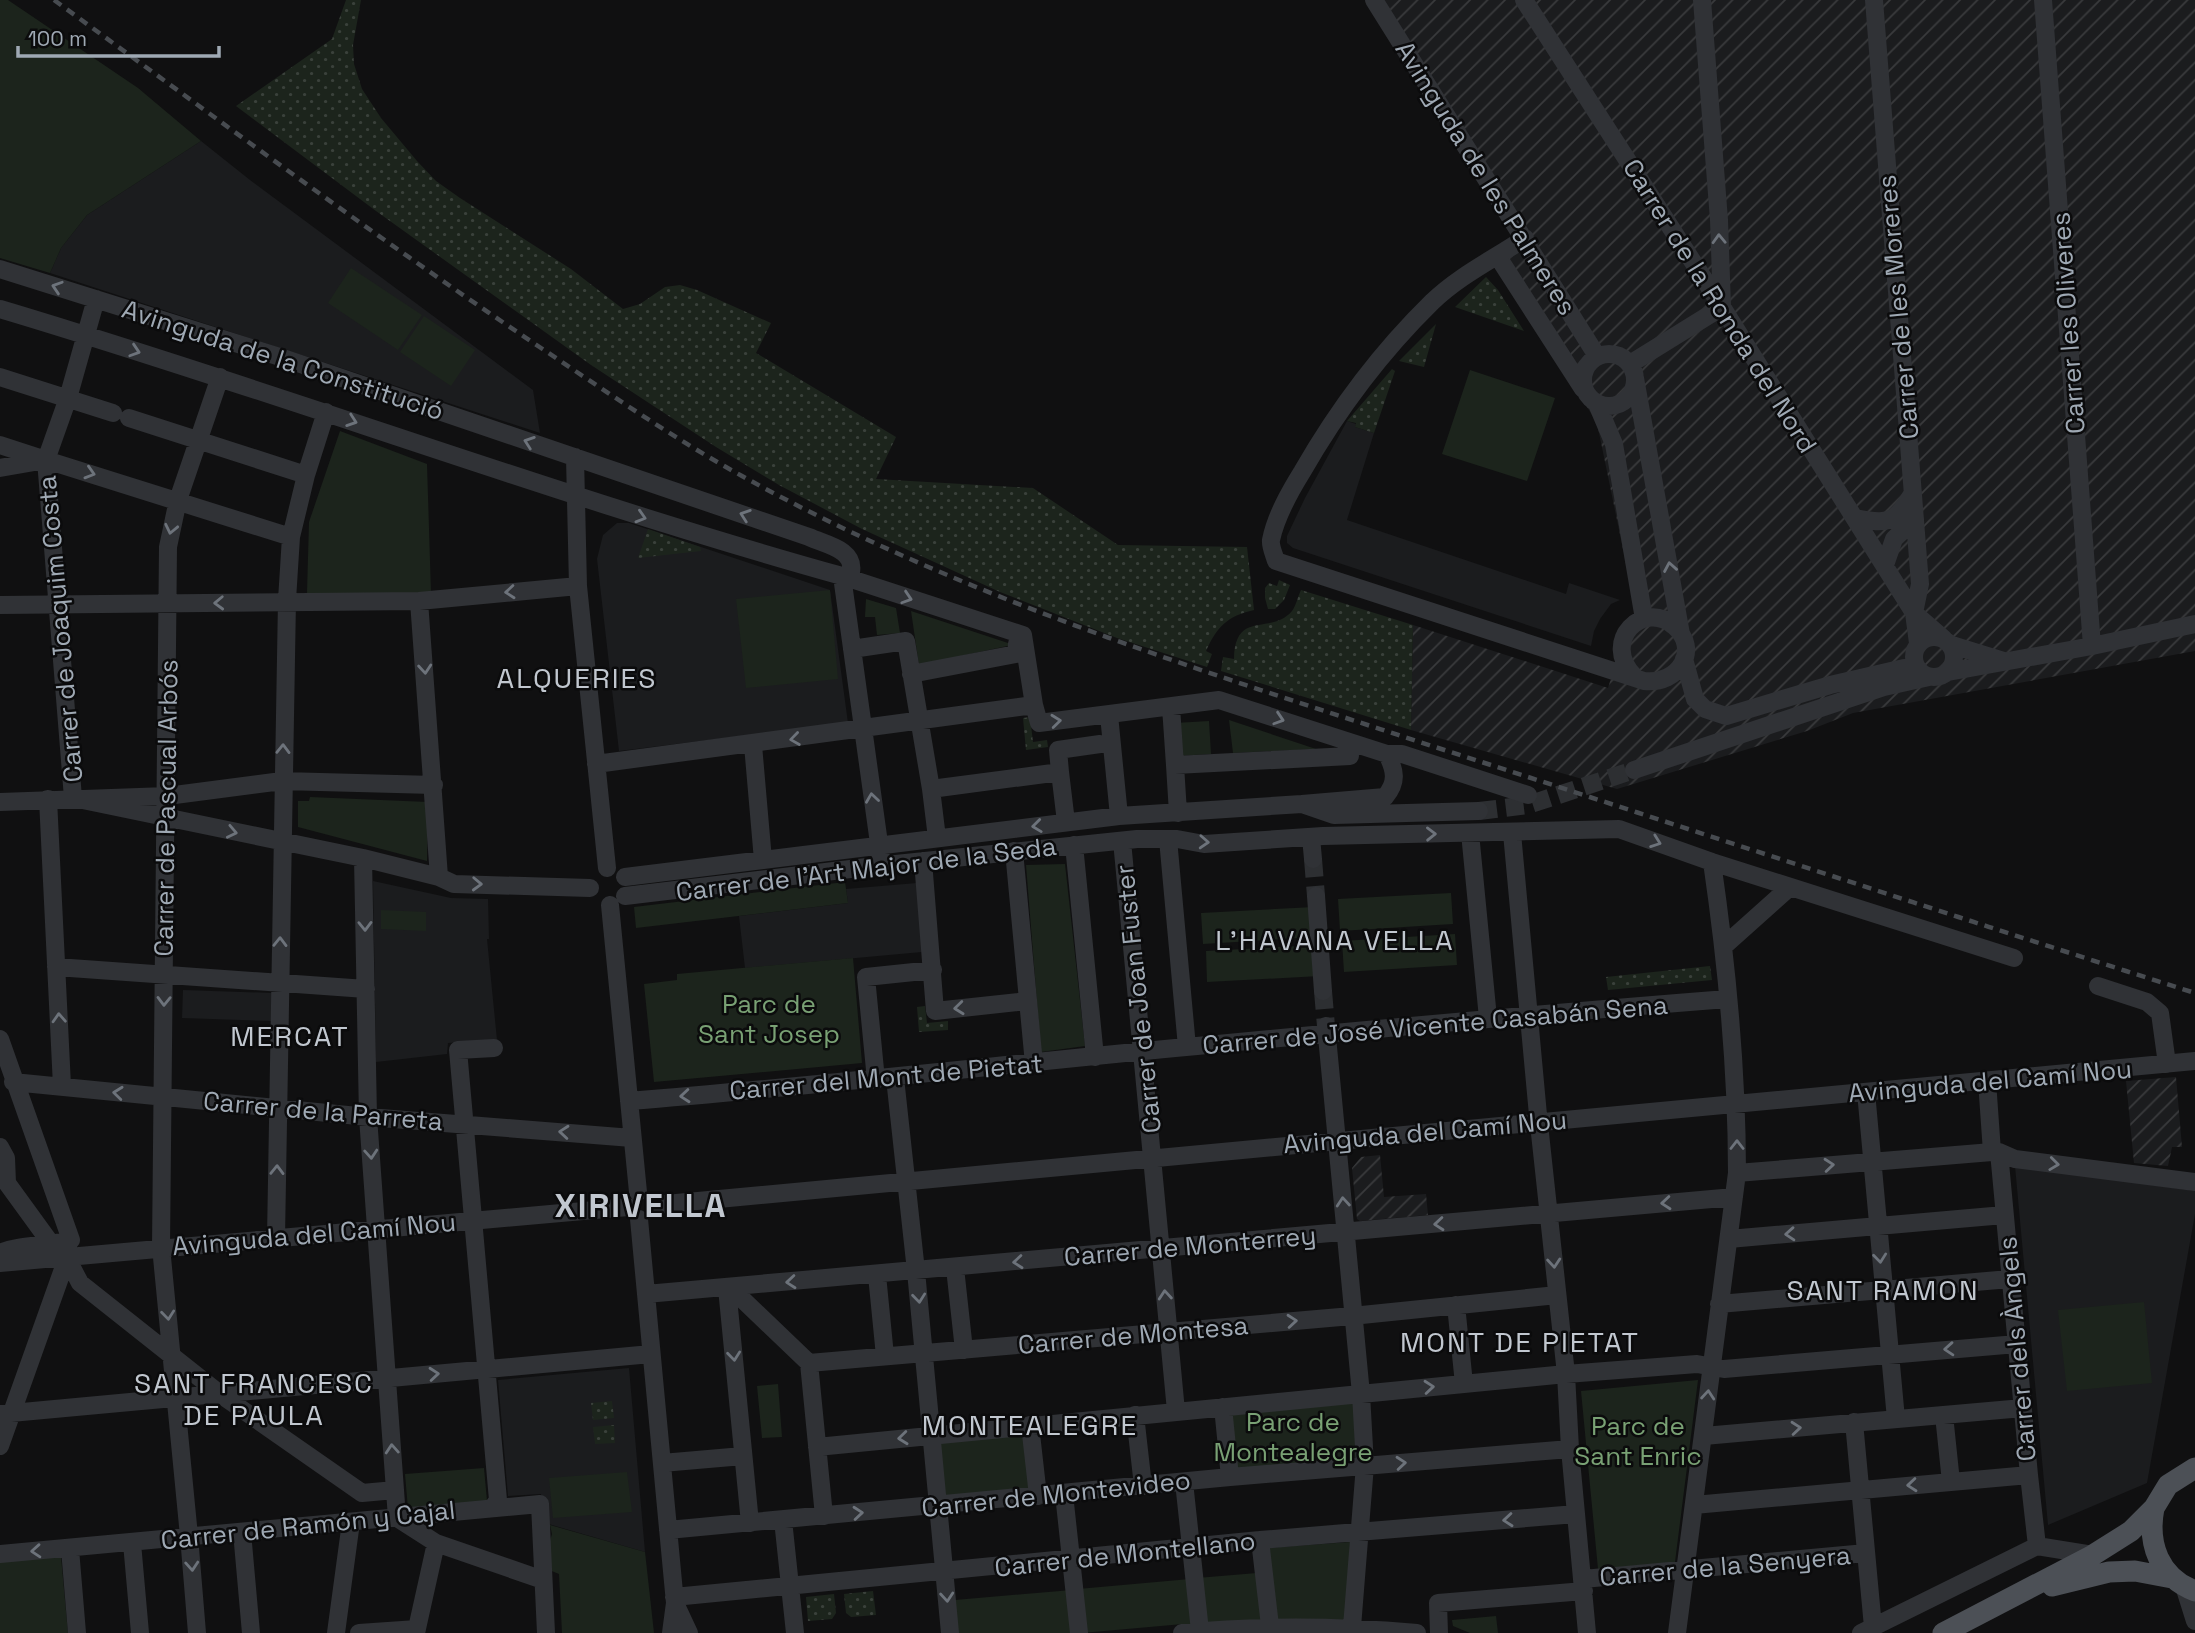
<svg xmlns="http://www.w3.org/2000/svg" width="2195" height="1633" viewBox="0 0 2195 1633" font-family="'Space Grotesk',sans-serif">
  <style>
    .built { fill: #1b1c1e }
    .industrial { fill: url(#industrial-furrows) }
    .grass { fill: url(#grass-dots) }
    .park { fill: #1c241c }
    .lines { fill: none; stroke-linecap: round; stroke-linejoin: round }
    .minor-tunnel { stroke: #2d2f32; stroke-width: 18; stroke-dasharray: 18 9; stroke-linecap: butt }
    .minor { stroke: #303236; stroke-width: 18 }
    .major { stroke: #4c5056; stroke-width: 21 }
    .rail { stroke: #474b50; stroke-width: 4.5; stroke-dasharray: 9 7; stroke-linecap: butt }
    .oneway { stroke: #6d737b }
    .labels { text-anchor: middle; stroke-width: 5; stroke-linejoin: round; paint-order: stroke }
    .street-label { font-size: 26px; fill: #9fa9b4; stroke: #0b0b0c }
    .park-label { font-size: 26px; fill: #79a174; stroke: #0b0b0c }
    .neighbourhood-label { font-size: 28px; letter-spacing: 2px; fill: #c1c7cf; stroke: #0b0b0c }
    .district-label { font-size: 33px; font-weight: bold; letter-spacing: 2px; fill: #c1c7cf; stroke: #0b0b0c }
  </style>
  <defs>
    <pattern id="industrial-furrows" width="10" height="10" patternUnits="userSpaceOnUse" patternTransform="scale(1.75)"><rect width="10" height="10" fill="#1b1c1e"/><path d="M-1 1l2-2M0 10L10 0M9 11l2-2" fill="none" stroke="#393a3c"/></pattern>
    <pattern id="grass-dots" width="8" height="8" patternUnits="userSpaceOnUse" patternTransform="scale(1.75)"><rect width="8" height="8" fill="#1c241c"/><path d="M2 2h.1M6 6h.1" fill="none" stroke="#3a413b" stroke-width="1.8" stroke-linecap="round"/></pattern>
  </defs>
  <rect width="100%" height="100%" fill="#101011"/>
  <path class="built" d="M 201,141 L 250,180 L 533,390 L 540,433 L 50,273 L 61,248 L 87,215 Z
    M 1347,421 L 1356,424 L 1355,427 L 1374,433 L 1347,520 L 1566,594 L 1569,583 L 1620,600 L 1611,604 L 1600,619 L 1594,631 L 1591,646 L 1293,548 L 1287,543 L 1287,536 L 1305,498 Z
    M 617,523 L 629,523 L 830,590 L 848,723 L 619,751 L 597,559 L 603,535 Z
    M 373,881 L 451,898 L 488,899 L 489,939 L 487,939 L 497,1040 L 448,1043 L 447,1054 L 376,1062 Z
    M 917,883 L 922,952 L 745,968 L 739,916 L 848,903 L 846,889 Z
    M 183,990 L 273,993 L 272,1021 L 182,1018 Z
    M 2015,1166 L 2195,1191 L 2195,1214 L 2147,1483 L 2048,1525 Z
    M 629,1368 L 645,1552 L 545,1523 L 541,1494 L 508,1496 L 498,1380 Z"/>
  <path class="industrial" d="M 1371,0 L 2195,0 L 2195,651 L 1853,713 L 1807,731 L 1617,789 L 1411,730 L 1413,625 L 1608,688 L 1617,659 L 1617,630 L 1637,617 L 1597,423 L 1492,254 L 1521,235 Z
    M 2176,1077 L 2182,1147 L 2172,1147 L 2168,1166 L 2134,1163 L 2126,1081 Z
    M 1380,1155 L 1384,1197 L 1426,1194 L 1428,1215 L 1360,1221 L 1357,1219 L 1352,1168 L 1361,1157 Z"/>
  <path class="grass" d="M 346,0 L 361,0 L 353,45 L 354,64 L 362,89 L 381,118 L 417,161 L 436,181 L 460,198 L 571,269 L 623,309 L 640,304 L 665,287 L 680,285 L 697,290 L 771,323 L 756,353 L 896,437 L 876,479 L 1033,488 L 1118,545 L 1247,547 L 1254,610 C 1227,616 1217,627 1206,651 L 1212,654 L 1207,667 L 1117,638 L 1000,592 L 862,529 L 779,485 L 716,447 L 591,365 L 376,211 L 236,106 L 332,39 Z
    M 1486,277 L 1498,290 L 1524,331 L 1455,307 Z
    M 1436,324 L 1424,367 L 1399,361 Z
    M 1392,369 L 1395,371 L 1374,433 L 1355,427 L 1356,423 L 1347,421 Z
    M 648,529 L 700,547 L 701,551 L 638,558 Z
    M 1279,580 L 1290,585 L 1284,600 L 1275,609 L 1268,609 L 1265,598 L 1265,588 L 1269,583 L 1277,586 Z
    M 1301,590 L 1413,625 L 1411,730 L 1221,671 L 1223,657 L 1234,659 C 1235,609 1271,636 1292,611 C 1296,606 1298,596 1301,590 Z
    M 1030,717 L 1033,742 L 1047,740 L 1048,747 L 1026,750 L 1023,718 Z
    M 1710,966 L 1712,980 L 1608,990 L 1606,977 Z
    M 925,1006 L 927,1023 L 948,1021 L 948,1030 L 919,1032 L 917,1007 Z
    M 612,1401 L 614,1418 L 593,1420 L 591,1403 Z
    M 614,1425 L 615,1443 L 595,1444 L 593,1427 Z
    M 873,1591 L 876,1615 L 851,1617 L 846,1613 L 844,1594 Z
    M 834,1594 L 836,1613 L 832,1619 L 808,1621 L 806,1597 Z"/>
  <path class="park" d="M 0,0 L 8,0 L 138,88 L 201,141 L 87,215 L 61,248 L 50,273 L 0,258 Z
    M 351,268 L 422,315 L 398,350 L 328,303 Z
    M 424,316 L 475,350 L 451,386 L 400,352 Z
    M 1470,370 L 1555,398 L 1527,481 L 1442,454 Z
    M 340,431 L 427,464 L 431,593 L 307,593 L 309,522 Z
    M 830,590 L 838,679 L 746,688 L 736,599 Z
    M 866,599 L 896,608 L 900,633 L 877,635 L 875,617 L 865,617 Z
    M 911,611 L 1008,643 L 1012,645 L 919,665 Z
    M 1229,720 L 1316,749 L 1233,753 Z
    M 1209,721 L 1211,754 L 1177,756 L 1175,723 Z
    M 310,797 L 428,802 L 427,861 L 298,827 L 298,801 L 309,801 Z
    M 1065,864 L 1085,1046 L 1041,1052 L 1026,865 Z
    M 845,882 L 848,903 L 636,928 L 634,907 Z
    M 1451,893 L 1453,924 L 1340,931 L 1338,899 Z
    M 1314,907 L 1316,937 L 1203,944 L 1201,913 Z
    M 381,910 L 426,912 L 426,931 L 381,929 Z
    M 1455,934 L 1457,965 L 1344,972 L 1342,941 Z
    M 1319,945 L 1320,976 L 1207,982 L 1206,951 Z
    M 853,958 L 862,1063 L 654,1082 L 644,984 L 677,980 L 677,974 Z
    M 2144,1302 L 2152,1383 L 2067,1391 L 2058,1310 Z
    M 1698,1380 L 1675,1562 L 1598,1569 L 1581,1391 Z
    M 778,1384 L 782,1437 L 762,1438 L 757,1386 Z
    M 1354,1401 L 1359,1461 L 1233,1472 L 1227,1412 Z
    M 1023,1431 L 1030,1490 L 945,1498 L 939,1439 Z
    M 484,1468 L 487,1501 L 408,1509 L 405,1474 Z
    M 627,1472 L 632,1512 L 553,1518 L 549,1478 Z
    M 550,1525 L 645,1552 L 654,1633 L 562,1633 L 559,1574 L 542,1567 L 552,1534 Z
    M 1350,1542 L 1348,1623 L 1270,1625 L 1268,1548 Z
    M 61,1557 L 68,1633 L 0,1633 L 0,1560 Z
    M 1257,1573 L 1262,1621 L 1202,1626 L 1197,1578 Z
    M 1190,1579 L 1194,1627 L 1183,1624 L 1082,1633 L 1078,1589 Z
    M 1072,1590 L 1076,1633 L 958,1633 L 955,1600 Z
    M 1496,1616 L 1498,1633 L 1470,1633 L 1453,1626 L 1452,1620 Z"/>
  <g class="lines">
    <path class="minor-tunnel" d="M 1479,811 L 1528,805 L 1634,770
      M 1313,859 L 1316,896
      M 1323,991 L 1326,1026"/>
    <path class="minor" d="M 1374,0 L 1597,356
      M 1524,0 L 1722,307 L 1914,613 L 1944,639
      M 1874,0 L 1920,584 L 1914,613 L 1918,643
      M 2043,0 L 2092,646
      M 1525,238 C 1494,259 1460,275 1432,302 C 1382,351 1337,411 1302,472 C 1289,493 1276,516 1271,540 C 1270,546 1274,554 1276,561 L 1644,681 C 1679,685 1701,649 1674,626 C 1644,599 1600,641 1634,676
      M 1498,257 L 1583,389
      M 0,269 L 280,357 L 809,537 C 826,545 855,549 851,572 L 842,576 C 558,497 282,393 0,309
      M1583 380a26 26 0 1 1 52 0a26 26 0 1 1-52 0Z
      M 1630,364 L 1722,307 L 1719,220 L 1702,0
      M 0,377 L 113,413
      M 1635,378 L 1681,634
      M 1597,404 L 1614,444 L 1644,619
      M 129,418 L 306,475
      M 0,445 L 43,459
      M 575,457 L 578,586 L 607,868
      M 0,468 L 46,460 L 291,537
      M 1855,518 C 1889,525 1895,523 1913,493
      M 1885,565 L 1894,539 L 1915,519
      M 419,601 L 439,877
      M 0,605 L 419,601 L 578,586
      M1914 657a20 20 0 1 1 40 0a20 20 0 1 1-40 0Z
      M 1949,644 L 2004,661
      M 852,649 L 906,641 L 931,789
      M 1684,659 L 1695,699 L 1705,709 L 1726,716 L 1830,685 L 1904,668
      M 1948,672 L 2092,646 L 2195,624
      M 911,674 L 1016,654 L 1017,644
      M 1171,707 L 1175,765
      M 1109,715 L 1119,816
      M 753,745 L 763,860
      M 1387,754 L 1402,754 L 1528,795
      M 596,764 L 1034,705
      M 1634,770 L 1884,687 L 1929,677
      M 1060,772 L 1066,822
      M 73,798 L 363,858 L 439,877 L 454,884 L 590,888
      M 73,798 L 46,460 L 68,398 L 96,299
      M 48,799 L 62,1086
      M 0,802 L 167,796 L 282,781 L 434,785
      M 1178,813 L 1175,765 L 1350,756
      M 1470,833 L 1488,1018
      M 1512,833 L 1538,1115 L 1566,1374 L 1570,1449 L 1587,1633
      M 1311,837 L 1313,859
      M 937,838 L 931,789 L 1060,772 L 1058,750 L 1100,744
      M 1168,839 L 1187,1047
      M 1122,841 L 1176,1411
      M 1074,845 L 1095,1057
      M 1014,851 L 1034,1064
      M 363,858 L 368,1117 L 397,1518
      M 923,861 L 935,1011 L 1027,1001
      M 882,865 L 842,576 L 1023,635 L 1034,705 L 1039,723 L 1219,700 L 1387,754 C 1395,770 1398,782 1385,797 L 1302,804
      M 625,877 L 1119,816 L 1302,804 L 1334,815 L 1479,811
      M 625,896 L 867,867 L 1137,839 L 1177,839 L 1204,844 L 1323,836 L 1619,829 L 1712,862 L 2014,958
      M 1316,896 L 1323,991
      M 610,905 L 638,1192
      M 1724,946 L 1790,887
      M 56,967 L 366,989
      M 2098,986 L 2147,1002 L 2160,1013 L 2167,1064
      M 1326,1026 L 1361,1394 L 1365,1465 L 1352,1627
      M 0,1039 L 71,1240 C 50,1246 15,1245 0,1253
      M 895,1078 L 916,1271 L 950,1633
      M 876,1080 L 866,977 L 933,970
      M 1987,1081 L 1992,1152
      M 13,1082 L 368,1117 L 632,1138
      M 1866,1092 L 1896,1419
      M 629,1101 C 819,1086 1007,1064 1197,1046 C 1373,1029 1550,1013 1727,999
      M 0,1147 L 6,1158 L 7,1183 L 52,1245
      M 1999,1152 L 2029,1475 L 2037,1546
      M 1737,1173 L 1992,1152 L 1999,1152 L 2015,1159 L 2195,1182
      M 655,1205 L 2195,1061
      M 639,1219 L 675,1603 L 671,1633
      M 276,1238 L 287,600 L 291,537 L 306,475 L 326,412
      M 1729,1239 L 2004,1215
      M 67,1258 L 80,1283 L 220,1394 L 362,1493 L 395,1490
      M 0,1263 L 628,1207
      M 955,1268 L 964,1350
      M 877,1275 L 885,1356
      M 727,1288 L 739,1296 L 809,1363 L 824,1516
      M 727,1288 L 750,1523
      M 646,1294 L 1734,1197
      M 1719,1304 L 2010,1279
      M 1456,1305 L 1464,1384
      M 809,1363 L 1352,1316 L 1557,1295
      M 1223,1407 L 1230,1477
      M 0,1414 L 651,1354
      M 1135,1415 L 1143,1486
      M 1944,1415 L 1951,1482
      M 1854,1422 L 1873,1627
      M 1030,1425 L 1038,1496
      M 1704,1436 L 2023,1408
      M 0,1446 L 67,1258
      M 817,1447 L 1566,1374 L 1697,1364 L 1724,1369 L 2017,1344
      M 662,1463 L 743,1456
      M 1184,1482 L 1200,1631
      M 1064,1494 L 1079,1633
      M 1694,1505 L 2029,1475
      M 493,1507 L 498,1500 L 458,1050 L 494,1048
      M 397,1518 L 436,1543 L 543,1580
      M 783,1520 L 795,1633
      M 668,1530 L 1230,1477 L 1570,1449
      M 242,1532 L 251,1633
      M 1260,1540 L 1270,1626
      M 132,1543 L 140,1633
      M 70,1549 L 77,1633
      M 0,1554 L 540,1504 L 546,1633
      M 1583,1579 L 1866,1553
      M 2184,1586 L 2195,1621
      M 674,1597 L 1260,1540 L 1576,1514
      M 675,1603 L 689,1633
      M 197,1633 L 189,1536 L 161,1247 L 168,547 L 178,500 L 220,377
      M 336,1633 L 351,1522
      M 359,1633 L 417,1629
      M 416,1633 L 436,1543
      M 1182,1633 C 1262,1625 1337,1626 1417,1633
      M 1439,1633 L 1438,1603 L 1584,1591
      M 1677,1633 L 1737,1173 C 1737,1069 1727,965 1712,862
      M 1861,1633 L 2037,1546 L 2093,1555"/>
    <path class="major" d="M 2154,1508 C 2147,1544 2159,1577 2195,1591
      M 2052,1586 L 2109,1572 L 2135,1571 L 2172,1578
      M 1943,1633 L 2093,1555 L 2131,1531 L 2154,1508 L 2168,1485 L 2195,1468"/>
    <path class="rail" d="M 54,0 C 215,117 375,237 541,348 C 607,392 673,438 742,476 C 960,597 1197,669 1432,746 C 1687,828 1940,912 2195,993"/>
  </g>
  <defs><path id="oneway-chevron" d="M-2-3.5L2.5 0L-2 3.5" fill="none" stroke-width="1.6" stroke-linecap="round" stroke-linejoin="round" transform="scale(1.75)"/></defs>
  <g class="oneway">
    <use href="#oneway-chevron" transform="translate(1719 239) rotate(-92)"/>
    <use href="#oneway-chevron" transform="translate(57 287) rotate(-162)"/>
    <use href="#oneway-chevron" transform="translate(135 351) rotate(18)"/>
    <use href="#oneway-chevron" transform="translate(352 421) rotate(19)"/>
    <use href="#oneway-chevron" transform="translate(529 442) rotate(-161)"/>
    <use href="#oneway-chevron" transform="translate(90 473) rotate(17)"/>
    <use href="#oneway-chevron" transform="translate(745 515) rotate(-161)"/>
    <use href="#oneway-chevron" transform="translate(641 517) rotate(17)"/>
    <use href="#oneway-chevron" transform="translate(171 529) rotate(102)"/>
    <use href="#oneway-chevron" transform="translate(1670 567) rotate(-100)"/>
    <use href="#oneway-chevron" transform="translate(510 592) rotate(175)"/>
    <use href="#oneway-chevron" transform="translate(907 598) rotate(18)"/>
    <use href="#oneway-chevron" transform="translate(219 603) rotate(178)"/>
    <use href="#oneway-chevron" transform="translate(425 669) rotate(85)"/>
    <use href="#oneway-chevron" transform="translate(1279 719) rotate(18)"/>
    <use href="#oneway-chevron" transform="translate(1056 721) rotate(-6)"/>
    <use href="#oneway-chevron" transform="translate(795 739) rotate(172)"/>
    <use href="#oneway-chevron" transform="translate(283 749) rotate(-89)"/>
    <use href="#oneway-chevron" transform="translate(872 798) rotate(-98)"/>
    <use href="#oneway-chevron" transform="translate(1037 826) rotate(173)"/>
    <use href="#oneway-chevron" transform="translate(232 832) rotate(12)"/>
    <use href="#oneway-chevron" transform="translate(1431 834) rotate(-1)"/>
    <use href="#oneway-chevron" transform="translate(1204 842) rotate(3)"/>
    <use href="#oneway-chevron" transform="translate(1656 842) rotate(20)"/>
    <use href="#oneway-chevron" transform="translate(477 884) rotate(2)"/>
    <use href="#oneway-chevron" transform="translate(365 926) rotate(89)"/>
    <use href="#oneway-chevron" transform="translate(280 942) rotate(-89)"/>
    <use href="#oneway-chevron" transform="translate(164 1001) rotate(91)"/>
    <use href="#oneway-chevron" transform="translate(959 1008) rotate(174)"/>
    <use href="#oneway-chevron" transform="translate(59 1018) rotate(-93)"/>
    <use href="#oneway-chevron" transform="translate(118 1093) rotate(-174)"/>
    <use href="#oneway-chevron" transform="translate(685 1096) rotate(175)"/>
    <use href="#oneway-chevron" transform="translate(564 1132) rotate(-175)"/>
    <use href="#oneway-chevron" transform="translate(1737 1145) rotate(-90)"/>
    <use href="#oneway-chevron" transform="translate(371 1154) rotate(86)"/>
    <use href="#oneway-chevron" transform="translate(2054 1164) rotate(7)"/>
    <use href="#oneway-chevron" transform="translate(1829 1165) rotate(-5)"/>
    <use href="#oneway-chevron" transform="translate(277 1170) rotate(-89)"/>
    <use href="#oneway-chevron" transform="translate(1343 1202) rotate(-95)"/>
    <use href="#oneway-chevron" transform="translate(1666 1203) rotate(175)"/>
    <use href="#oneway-chevron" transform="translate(1439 1224) rotate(175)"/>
    <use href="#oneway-chevron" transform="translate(1790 1234) rotate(176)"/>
    <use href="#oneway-chevron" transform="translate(1880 1258) rotate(84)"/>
    <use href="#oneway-chevron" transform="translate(1018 1262) rotate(175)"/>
    <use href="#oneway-chevron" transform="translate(1554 1263) rotate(85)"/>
    <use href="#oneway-chevron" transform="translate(791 1282) rotate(175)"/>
    <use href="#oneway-chevron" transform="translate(1165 1295) rotate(-95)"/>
    <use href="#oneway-chevron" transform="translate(919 1298) rotate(84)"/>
    <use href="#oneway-chevron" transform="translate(168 1315) rotate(84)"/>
    <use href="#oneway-chevron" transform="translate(1292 1321) rotate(-5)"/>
    <use href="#oneway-chevron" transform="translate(1949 1349) rotate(176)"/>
    <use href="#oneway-chevron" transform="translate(734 1356) rotate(84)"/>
    <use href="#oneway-chevron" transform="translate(434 1374) rotate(-5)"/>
    <use href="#oneway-chevron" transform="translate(1429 1387) rotate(-5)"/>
    <use href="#oneway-chevron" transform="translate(1708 1395) rotate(-85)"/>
    <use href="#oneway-chevron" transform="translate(1796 1428) rotate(-5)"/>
    <use href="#oneway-chevron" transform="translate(903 1438) rotate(174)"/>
    <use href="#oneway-chevron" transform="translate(392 1449) rotate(-94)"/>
    <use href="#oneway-chevron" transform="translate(1401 1463) rotate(-5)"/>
    <use href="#oneway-chevron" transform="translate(1912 1485) rotate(175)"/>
    <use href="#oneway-chevron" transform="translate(858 1513) rotate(-5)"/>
    <use href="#oneway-chevron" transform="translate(1508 1520) rotate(175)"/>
    <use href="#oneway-chevron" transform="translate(36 1551) rotate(176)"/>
    <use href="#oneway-chevron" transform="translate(192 1566) rotate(86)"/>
    <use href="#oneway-chevron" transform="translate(947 1597) rotate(85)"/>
  </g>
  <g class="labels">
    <g class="street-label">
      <text transform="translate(1486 178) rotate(58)" y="9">Avinguda de les Palmeres</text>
      <text transform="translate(1720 306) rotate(58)" y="9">Carrer de la Ronda del Nord</text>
      <text transform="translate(1898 307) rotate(-95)" y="9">Carrer de les Moreres</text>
      <text transform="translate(2068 323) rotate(-94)" y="9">Carrer les Oliveres</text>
      <text transform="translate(283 360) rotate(18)" y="9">Avinguda de la Constitució</text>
      <text transform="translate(60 629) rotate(-95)" y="9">Carrer de Joaquim Costa</text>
      <text transform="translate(166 808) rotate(-89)" y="9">Carrer de Pascual Arbós</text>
      <text transform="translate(866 869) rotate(-7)" y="9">Carrer de l'Art Major de la Seda</text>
      <text transform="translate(1138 999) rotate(-96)" y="9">Carrer de Joan Fuster</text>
      <text transform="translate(1435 1025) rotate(-5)" y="9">Carrer de José Vicente Casabán Sena</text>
      <text transform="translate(886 1077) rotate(-5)" y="9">Carrer del Mont de Pietat</text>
      <text transform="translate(1990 1081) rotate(-5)" y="9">Avinguda del Camí Nou</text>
      <text transform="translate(323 1111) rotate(5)" y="9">Carrer de la Parreta</text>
      <text transform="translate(1425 1132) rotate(-5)" y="9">Avinguda del Camí Nou</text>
      <text transform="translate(314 1234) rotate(-5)" y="9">Avinguda del Camí Nou</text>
      <text transform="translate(1190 1246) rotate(-5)" y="9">Carrer de Monterrey</text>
      <text transform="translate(1133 1335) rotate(-5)" y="9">Carrer de Montesa</text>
      <text transform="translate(2017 1349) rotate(-95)" y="9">Carrer dels Àngels</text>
      <text transform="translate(1056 1494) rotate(-6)" y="9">Carrer de Montevideo</text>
      <text transform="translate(308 1525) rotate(-6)" y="9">Carrer de Ramón y Cajal</text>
      <text transform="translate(1125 1554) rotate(-6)" y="9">Carrer de Montellano</text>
      <text transform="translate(1725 1566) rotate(-5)" y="9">Carrer de la Senyera</text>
    </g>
    <g class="park-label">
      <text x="769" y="1013">Parc de<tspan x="769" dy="30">Sant Josep</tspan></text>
      <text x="1293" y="1431">Parc de<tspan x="1293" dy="30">Montealegre</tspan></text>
      <text x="1638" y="1435">Parc de<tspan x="1638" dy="30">Sant Enric</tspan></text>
    </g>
    <g class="neighbourhood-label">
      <text x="577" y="688">ALQUERIES</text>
      <text x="1335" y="950">L'HAVANA VELLA</text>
      <text x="290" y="1046">MERCAT</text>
      <text x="1883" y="1300">SANT RAMON</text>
      <text x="1520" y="1352">MONT DE PIETAT</text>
      <text x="254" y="1393">SANT FRANCESC<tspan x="254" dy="32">DE PAULA</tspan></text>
      <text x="1030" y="1435">MONTEALEGRE</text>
    </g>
    <g class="district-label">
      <text x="641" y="1217">XIRIVELLA</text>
    </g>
  </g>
  <path d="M18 46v10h201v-10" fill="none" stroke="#9fa9b4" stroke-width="3.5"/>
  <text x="28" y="46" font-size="21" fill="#9fa9b4" stroke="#0b0b0c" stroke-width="5" paint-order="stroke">100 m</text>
</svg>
